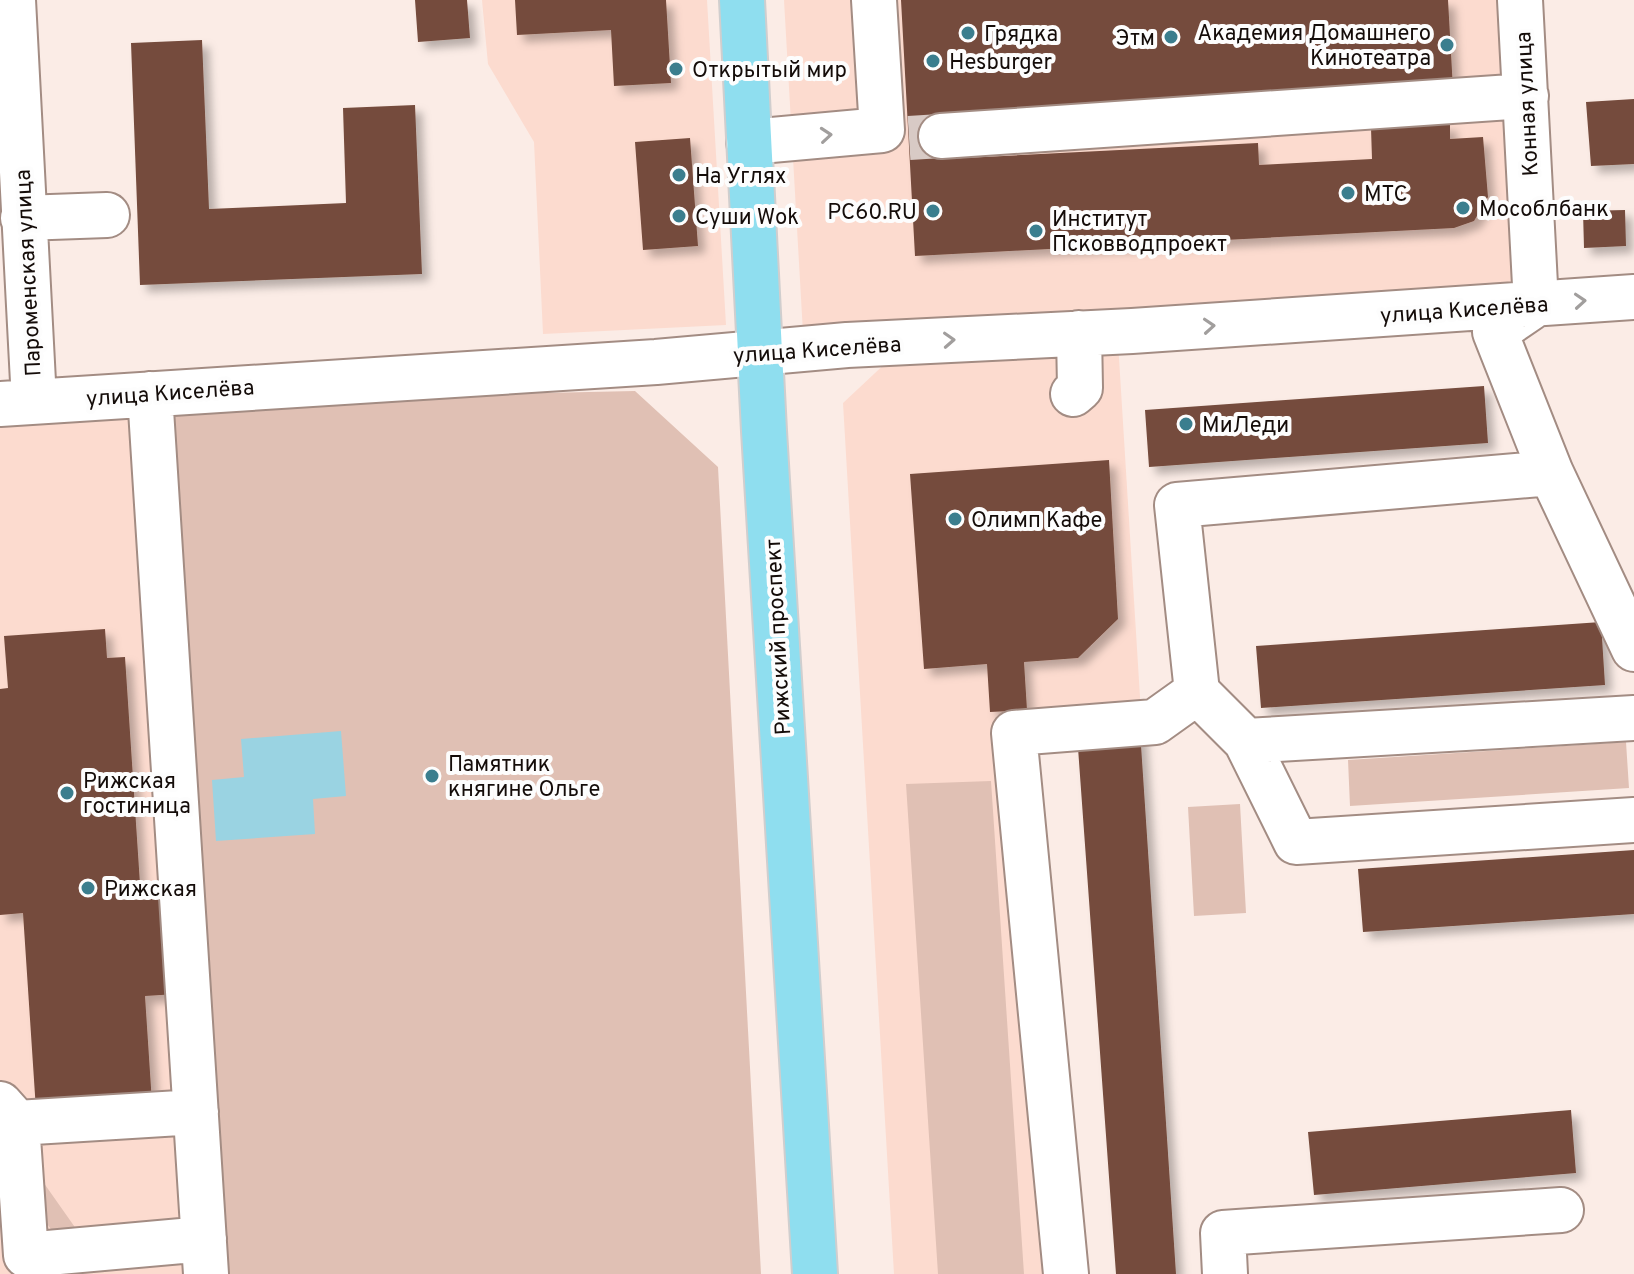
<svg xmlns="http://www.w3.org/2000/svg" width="1634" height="1274" viewBox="0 0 1634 1274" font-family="Overpass,sans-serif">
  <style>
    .built { fill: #fcdbcf }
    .green { fill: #e0c0b4 }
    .water { fill: #9ad3e2 }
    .building { fill: #754b3c; filter: url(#shadow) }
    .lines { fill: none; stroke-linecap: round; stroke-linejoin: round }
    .minor-tunnel { stroke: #d8cac5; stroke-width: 44; stroke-dasharray: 44 22; stroke-linecap: butt }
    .minor-casing { stroke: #a38c83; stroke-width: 48 }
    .major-casing { stroke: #d0cece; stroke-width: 48 }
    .minor { stroke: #fff; stroke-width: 44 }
    .major { stroke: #8fdeef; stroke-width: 44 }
    .oneway { stroke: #a19e9d }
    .poi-dot { fill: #3b7e8e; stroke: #fdfdfd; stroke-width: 3 }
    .labels { text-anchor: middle; stroke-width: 8; stroke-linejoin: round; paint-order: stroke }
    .poi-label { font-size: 22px; fill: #140c09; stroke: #fdfdfd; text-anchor: start }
    .street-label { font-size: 22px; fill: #140c09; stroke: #fdfdfd }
  </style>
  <defs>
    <filter id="shadow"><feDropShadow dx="7" dy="7" stdDeviation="4" flood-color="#0004"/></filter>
  </defs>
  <rect width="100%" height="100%" fill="#fbece6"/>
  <path class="built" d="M 482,0 L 707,0 L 726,325 L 543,334 L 534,142 L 488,64 Z
    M 784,0 L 1508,0 L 1524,294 L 803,333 Z
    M 1118,342 L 1141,713 L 1035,720 L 1068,1274 L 894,1274 L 843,403 L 890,359 Z
    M 160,401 L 215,1274 L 0,1274 L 0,417 Z"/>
  <path class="green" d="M 635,391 L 718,467 L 761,1274 L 215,1274 L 160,401 Z
    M 1626,742 L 1629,788 L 1350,806 L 1348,760 Z
    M 991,781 L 1024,1274 L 938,1274 L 906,784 Z
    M 1240,804 L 1246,913 L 1194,916 L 1188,807 Z
    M 41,1179 L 79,1233 L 62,1245 L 24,1191 Z"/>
  <path class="water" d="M 341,731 L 346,796 L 313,799 L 315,834 L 216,841 L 212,780 L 244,777 L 241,739 Z"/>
  <path class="building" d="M 415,0 L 467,0 L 470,38 L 418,42 Z
    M 515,0 L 666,0 L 671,83 L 614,86 L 611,30 L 517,35 Z
    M 901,0 L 1448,0 L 1453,89 L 940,114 L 943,159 L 1258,143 L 1259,165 L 1372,159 L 1371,128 L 1450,124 L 1450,139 L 1483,137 L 1488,197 L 1474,221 L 1454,228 L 915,256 Z
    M 202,40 L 209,209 L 346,203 L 343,108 L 415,105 L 422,274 L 140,285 L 131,43 Z
    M 1634,99 L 1634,164 L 1591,166 L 1586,102 Z
    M 690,138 L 698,246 L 643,250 L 635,142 Z
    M 1625,210 L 1626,246 L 1584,248 L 1583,211 Z
    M 1484,386 L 1488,443 L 1149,467 L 1145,410 Z
    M 1109,460 L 1118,619 L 1078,658 L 1024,662 L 1027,710 L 990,712 L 987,664 L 924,669 L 910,474 Z
    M 1601,622 L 1605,685 L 1261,708 L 1256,646 Z
    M 105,629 L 107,658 L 125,657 L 141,899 L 171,897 L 177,994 L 145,996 L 152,1103 L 36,1110 L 23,913 L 0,915 L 0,689 L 8,688 L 4,636 Z
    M 1140,730 L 1176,1274 L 1116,1274 L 1077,734 Z
    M 1634,850 L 1634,914 L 1363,932 L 1358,869 Z
    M 1571,1110 L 1576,1173 L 1314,1195 L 1308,1132 Z"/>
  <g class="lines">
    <path class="minor-tunnel" d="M 909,138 L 941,136"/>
    <g class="minor-casing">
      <path id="minor" d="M 13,0 L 34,401
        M 1520,0 L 1536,304 L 1495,332 L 1551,473 L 1634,649
        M 941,136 L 1526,96
        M 749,142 L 882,130 L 874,0
        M 23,218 L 107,215
        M 150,394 L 206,1274
        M 1073,394 L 1080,388 L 1079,333
        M 0,404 L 656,362 L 847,345 L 1132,331 L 1634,297
        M 1551,473 L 1177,505 L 1197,692 L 1246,741 L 1296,842 L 1634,820
        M 1246,741 L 1634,718
        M 0,1104 L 17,1123 L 26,1255 L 204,1239
        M 17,1123 L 196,1112
        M 1066,1274 L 1014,733 L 1155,722 L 1197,692
        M 1225,1274 L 1223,1233 L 1561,1210"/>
    </g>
    <g class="major-casing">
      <path id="major" d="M 742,0 L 764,431 L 815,1274"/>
    </g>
    <use href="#minor" class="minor"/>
    <use href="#major" class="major"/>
  </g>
  <defs><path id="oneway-chevron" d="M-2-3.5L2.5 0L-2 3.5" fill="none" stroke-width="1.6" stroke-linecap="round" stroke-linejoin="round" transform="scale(2)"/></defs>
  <g class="oneway">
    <use href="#oneway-chevron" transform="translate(826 135) rotate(-5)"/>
    <use href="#oneway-chevron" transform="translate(1580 301) rotate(-4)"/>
    <use href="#oneway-chevron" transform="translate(1209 326) rotate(-4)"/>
    <use href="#oneway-chevron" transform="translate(949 340) rotate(-3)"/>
  </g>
  <g class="poi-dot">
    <circle cx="968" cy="33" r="8"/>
    <circle cx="1171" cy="37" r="8"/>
    <circle cx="1447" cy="45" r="8"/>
    <circle cx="933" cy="61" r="8"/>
    <circle cx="676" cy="69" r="8"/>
    <circle cx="679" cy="175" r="8"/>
    <circle cx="1348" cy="193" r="8"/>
    <circle cx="1463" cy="208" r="8"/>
    <circle cx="933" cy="211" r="8"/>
    <circle cx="679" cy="216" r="8"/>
    <circle cx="1036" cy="231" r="8"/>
    <circle cx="1186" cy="424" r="8"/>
    <circle cx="955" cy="519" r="8"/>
    <circle cx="432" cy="776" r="8"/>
    <circle cx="67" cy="793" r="8"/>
    <circle cx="88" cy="888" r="8"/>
  </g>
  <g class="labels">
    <g class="poi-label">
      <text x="1431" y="40" text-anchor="end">Академия Домашнего<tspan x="1431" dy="25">Кинотеатра</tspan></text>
      <text x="984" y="41">Грядка</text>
      <text x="1155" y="45" text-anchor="end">Этм</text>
      <text x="949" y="69">Hesburger</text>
      <text x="692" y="77">Открытый мир</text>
      <text x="695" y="183">На Углях</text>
      <text x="1364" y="201">МТС</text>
      <text x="1479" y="216">Мособлбанк</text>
      <text x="917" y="219" text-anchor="end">PC60.RU</text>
      <text x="695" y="224">Суши Wok</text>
      <text x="1052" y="226">Институт<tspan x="1052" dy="25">Псковводпроект</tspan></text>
      <text x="1202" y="432">МиЛеди</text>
      <text x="971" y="527">Олимп Кафе</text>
      <text x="448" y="771">Памятник<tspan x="448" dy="25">княгине Ольге</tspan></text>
      <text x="83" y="788">Рижская<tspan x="83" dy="25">гостиница</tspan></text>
      <text x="104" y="896">Рижская</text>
    </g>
    <g class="street-label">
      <text transform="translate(1526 104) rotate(-93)" y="8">Конная улица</text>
      <text transform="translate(27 273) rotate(-93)" y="8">Пароменская улица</text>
      <text transform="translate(1464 309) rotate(-4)" y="8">улица Киселёва</text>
      <text transform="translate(817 349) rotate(-4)" y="8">улица Киселёва</text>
      <text transform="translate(170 392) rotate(-4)" y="8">улица Киселёва</text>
      <text transform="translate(777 637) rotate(-93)" y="8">Рижский проспект</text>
    </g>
  </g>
</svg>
